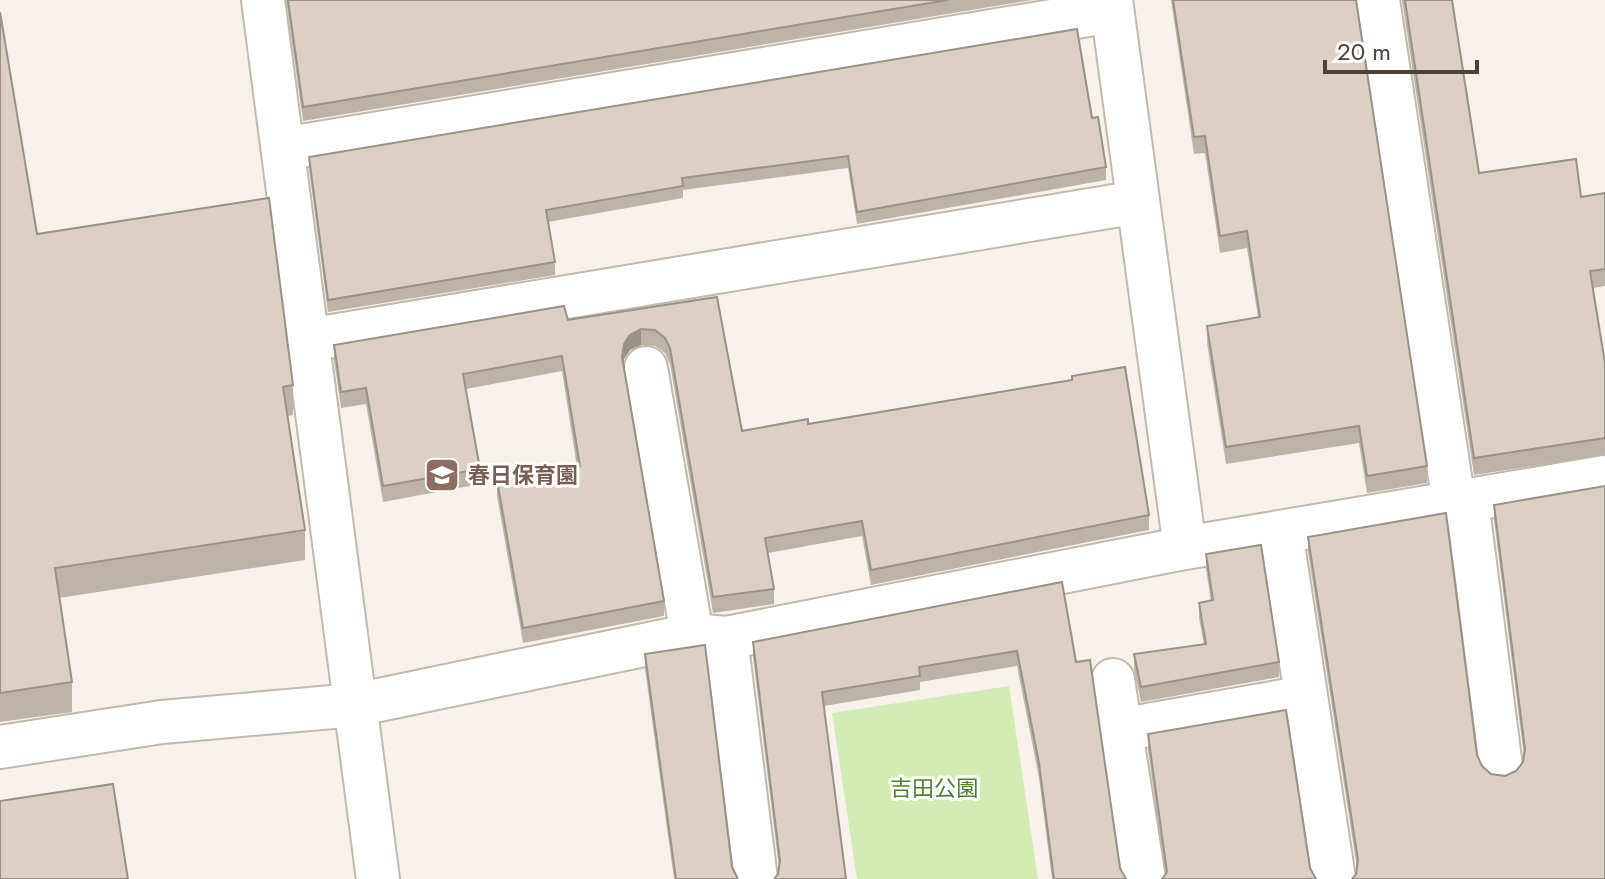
<svg xmlns="http://www.w3.org/2000/svg" width="1605" height="879" viewBox="0 0 1605 879" font-family="Jost,'Noto Sans JP',sans-serif">
  <style>
    .green { fill: #d4eab3 }
    .lines { fill: none; stroke-linecap: round; stroke-linejoin: round }
    .minor-casing { stroke: #c2b9ad; stroke-width: 46 }
    .minor { stroke: #fff; stroke-width: 42 }
    .wall { fill: #bcb3a8 }
    .shaded-wall { fill: #999288 }
    .building { fill: #dbd0c3; stroke: #999288; stroke-width: 2 }
    .labels { text-anchor: middle; stroke-width: 6; stroke-linejoin: round; paint-order: stroke }
    .education-label { font-size: 22px; font-weight: bold; fill: #785e54; stroke: #fff; text-anchor: start }
    .park-label { font-size: 22px; fill: #4e7f29; stroke: #fff }
  </style>
  <rect width="100%" height="100%" fill="#f6f2eb"/>
  <path class="green" d="M 1009,686 L 1038,879 L 857,879 L 832,713 Z"/>
  <g class="lines">
    <g class="minor-casing">
      <path id="minor" d="M 263,0 L 378,879
        M 1111,0 L 1185,548
        M 1378,0 L 1454,503
        M 283,149 L 1112,11
        M 308,340 L 1138,202
        M 646,368 L 692,635
        M 1467,501 L 1501,767
        M 1281,532 L 1334,879
        M 726,638 L 756,879
        M 1113,680 L 1144,879
        M 1120,730 L 1306,697
        M 0,747 L 162,722 L 355,705 L 692,635 L 726,638 L 1185,548 L 1605,477"/>
    </g>
    <use href="#minor" class="minor"/>
  </g>
  <path class="wall" d="M 286,0 L 1032,0 L 303,121 Z
    M 1171,0 L 1356,0 L 1427,466 L 1427,483 L 1367,493 L 1359,443 L 1226,464 L 1207,343 L 1207,326 L 1258,317 L 1247,248 L 1220,253 L 1205,153 L 1194,154 Z
    M 1402,0 L 1452,0 L 1479,173 L 1581,197 L 1605,193 L 1605,286 L 1593,288 L 1605,363 L 1605,455 L 1474,475 Z
    M 0,12 L 37,234 L 293,385 L 293,415 L 288,416 L 305,530 L 305,560 L 59,598 L 72,682 L 72,712 L 0,722 Z
    M 1092,118 L 1106,167 L 1106,180 L 857,224 L 848,168 L 683,190 L 683,198 L 548,222 L 555,262 L 555,275 L 328,312 L 309,169 L 309,157 Z
    M 717,297 L 742,431 L 808,424 L 1149,515 L 1149,530 L 871,585 L 862,536 L 768,553 L 774,589 L 774,604 L 713,613 L 670,364 L 665,353 L 655,346 L 641,345 L 630,350 L 624,359 L 623,363 L 664,601 L 664,616 L 523,643 L 497,496 L 497,480 L 577,467 L 562,371 L 466,389 L 480,469 L 480,484 L 383,502 L 366,404 L 341,408 L 334,360 L 334,345 L 568,320 Z
    M 1494,505 L 1605,879 L 1356,874 L 1357,868 L 1308,552 L 1308,537 L 1477,755 L 1482,766 L 1491,774 L 1505,776 L 1516,771 L 1523,762 L 1524,756 L 1494,520 Z
    M 1206,554 L 1279,662 L 1279,677 L 1141,702 L 1134,669 L 1134,654 L 1204,645 L 1199,618 L 1199,603 L 1211,601 L 1206,569 Z
    M 1062,582 L 1076,662 L 1120,868 L 1126,879 L 1052,879 L 1039,778 L 1017,666 L 920,682 L 920,690 L 824,706 L 778,874 L 779,868 L 753,657 L 753,642 Z
    M 645,654 L 736,878 L 738,879 L 674,879 L 645,669 Z
    M 1148,734 L 1310,868 L 1165,874 L 1148,749 Z"/>
  <path class="shaded-wall" d="M 641,329 L 641,345 L 630,350 L 624,359 L 622,372 L 624,344 L 630,335 Z"/>
  <path class="building" d="M 288,0 L 948,0 L 303,107 Z
    M 1173,0 L 1356,0 L 1427,466 L 1367,476 L 1359,426 L 1226,447 L 1207,326 L 1260,317 L 1247,231 L 1220,236 L 1205,136 L 1194,137 Z
    M 1405,0 L 1452,0 L 1479,173 L 1576,159 L 1581,197 L 1605,193 L 1605,269 L 1590,271 L 1605,363 L 1605,438 L 1474,458 Z
    M 0,12 L 37,234 L 269,198 L 293,385 L 283,387 L 305,530 L 55,568 L 72,682 L 0,693 Z
    M 1077,29 L 1092,118 L 1098,117 L 1106,167 L 857,212 L 848,156 L 682,178 L 683,186 L 546,210 L 555,262 L 328,300 L 309,157 Z
    M 717,297 L 742,431 L 808,419 L 808,424 L 1072,380 L 1072,376 L 1125,367 L 1149,515 L 871,570 L 862,521 L 765,538 L 774,589 L 713,597 L 670,348 L 665,338 L 655,330 L 641,329 L 630,335 L 624,344 L 622,357 L 664,601 L 523,628 L 497,480 L 580,466 L 562,356 L 463,374 L 480,469 L 383,486 L 366,388 L 341,392 L 334,345 L 564,306 L 568,320 Z
    M 1605,486 L 1605,879 L 1352,879 L 1356,874 L 1358,860 L 1308,537 L 1446,513 L 1477,755 L 1482,766 L 1491,774 L 1505,776 L 1516,771 L 1523,762 L 1525,749 L 1494,505 Z
    M 1261,545 L 1279,662 L 1141,687 L 1134,654 L 1206,644 L 1199,603 L 1213,600 L 1206,554 Z
    M 1062,582 L 1076,662 L 1090,660 L 1120,868 L 1126,879 L 1054,879 L 1039,763 L 1017,651 L 919,667 L 920,676 L 822,692 L 846,879 L 774,879 L 778,874 L 780,861 L 753,642 Z
    M 705,645 L 732,867 L 738,879 L 676,879 L 645,654 Z
    M 1286,710 L 1310,868 L 1316,879 L 1162,879 L 1167,872 L 1148,734 Z
    M 113,784 L 128,879 L 0,879 L 0,801 Z"/>
  <defs>
    <g id="school-square" transform="scale(1.8)"><rect x="-9" y="-9" width="18" height="18" rx="4" fill="#8d6e63" stroke="#fff"/><path d="M0-5L7-2L0 1L-7-2ZM-4 1L0 2.5L4 1V4Q0 6-4 4Z" fill="#fff"/></g>
  </defs>
  <g fill-rule="evenodd">
    <use href="#school-square" x="442" y="475"/>
  </g>
  <g class="labels">
    <g class="education-label">
      <text x="468" y="483">春日保育園</text>
    </g>
    <g class="park-label">
      <text x="934" y="796">吉田公園</text>
    </g>
  </g>
  <path d="M1325 60v12h152v-12" fill="none" stroke="#4b4238" stroke-width="4"/>
  <text x="1337" y="60" font-size="24" fill="#4b4238" stroke="#ffffff" stroke-width="6" paint-order="stroke">20 m</text>
</svg>
